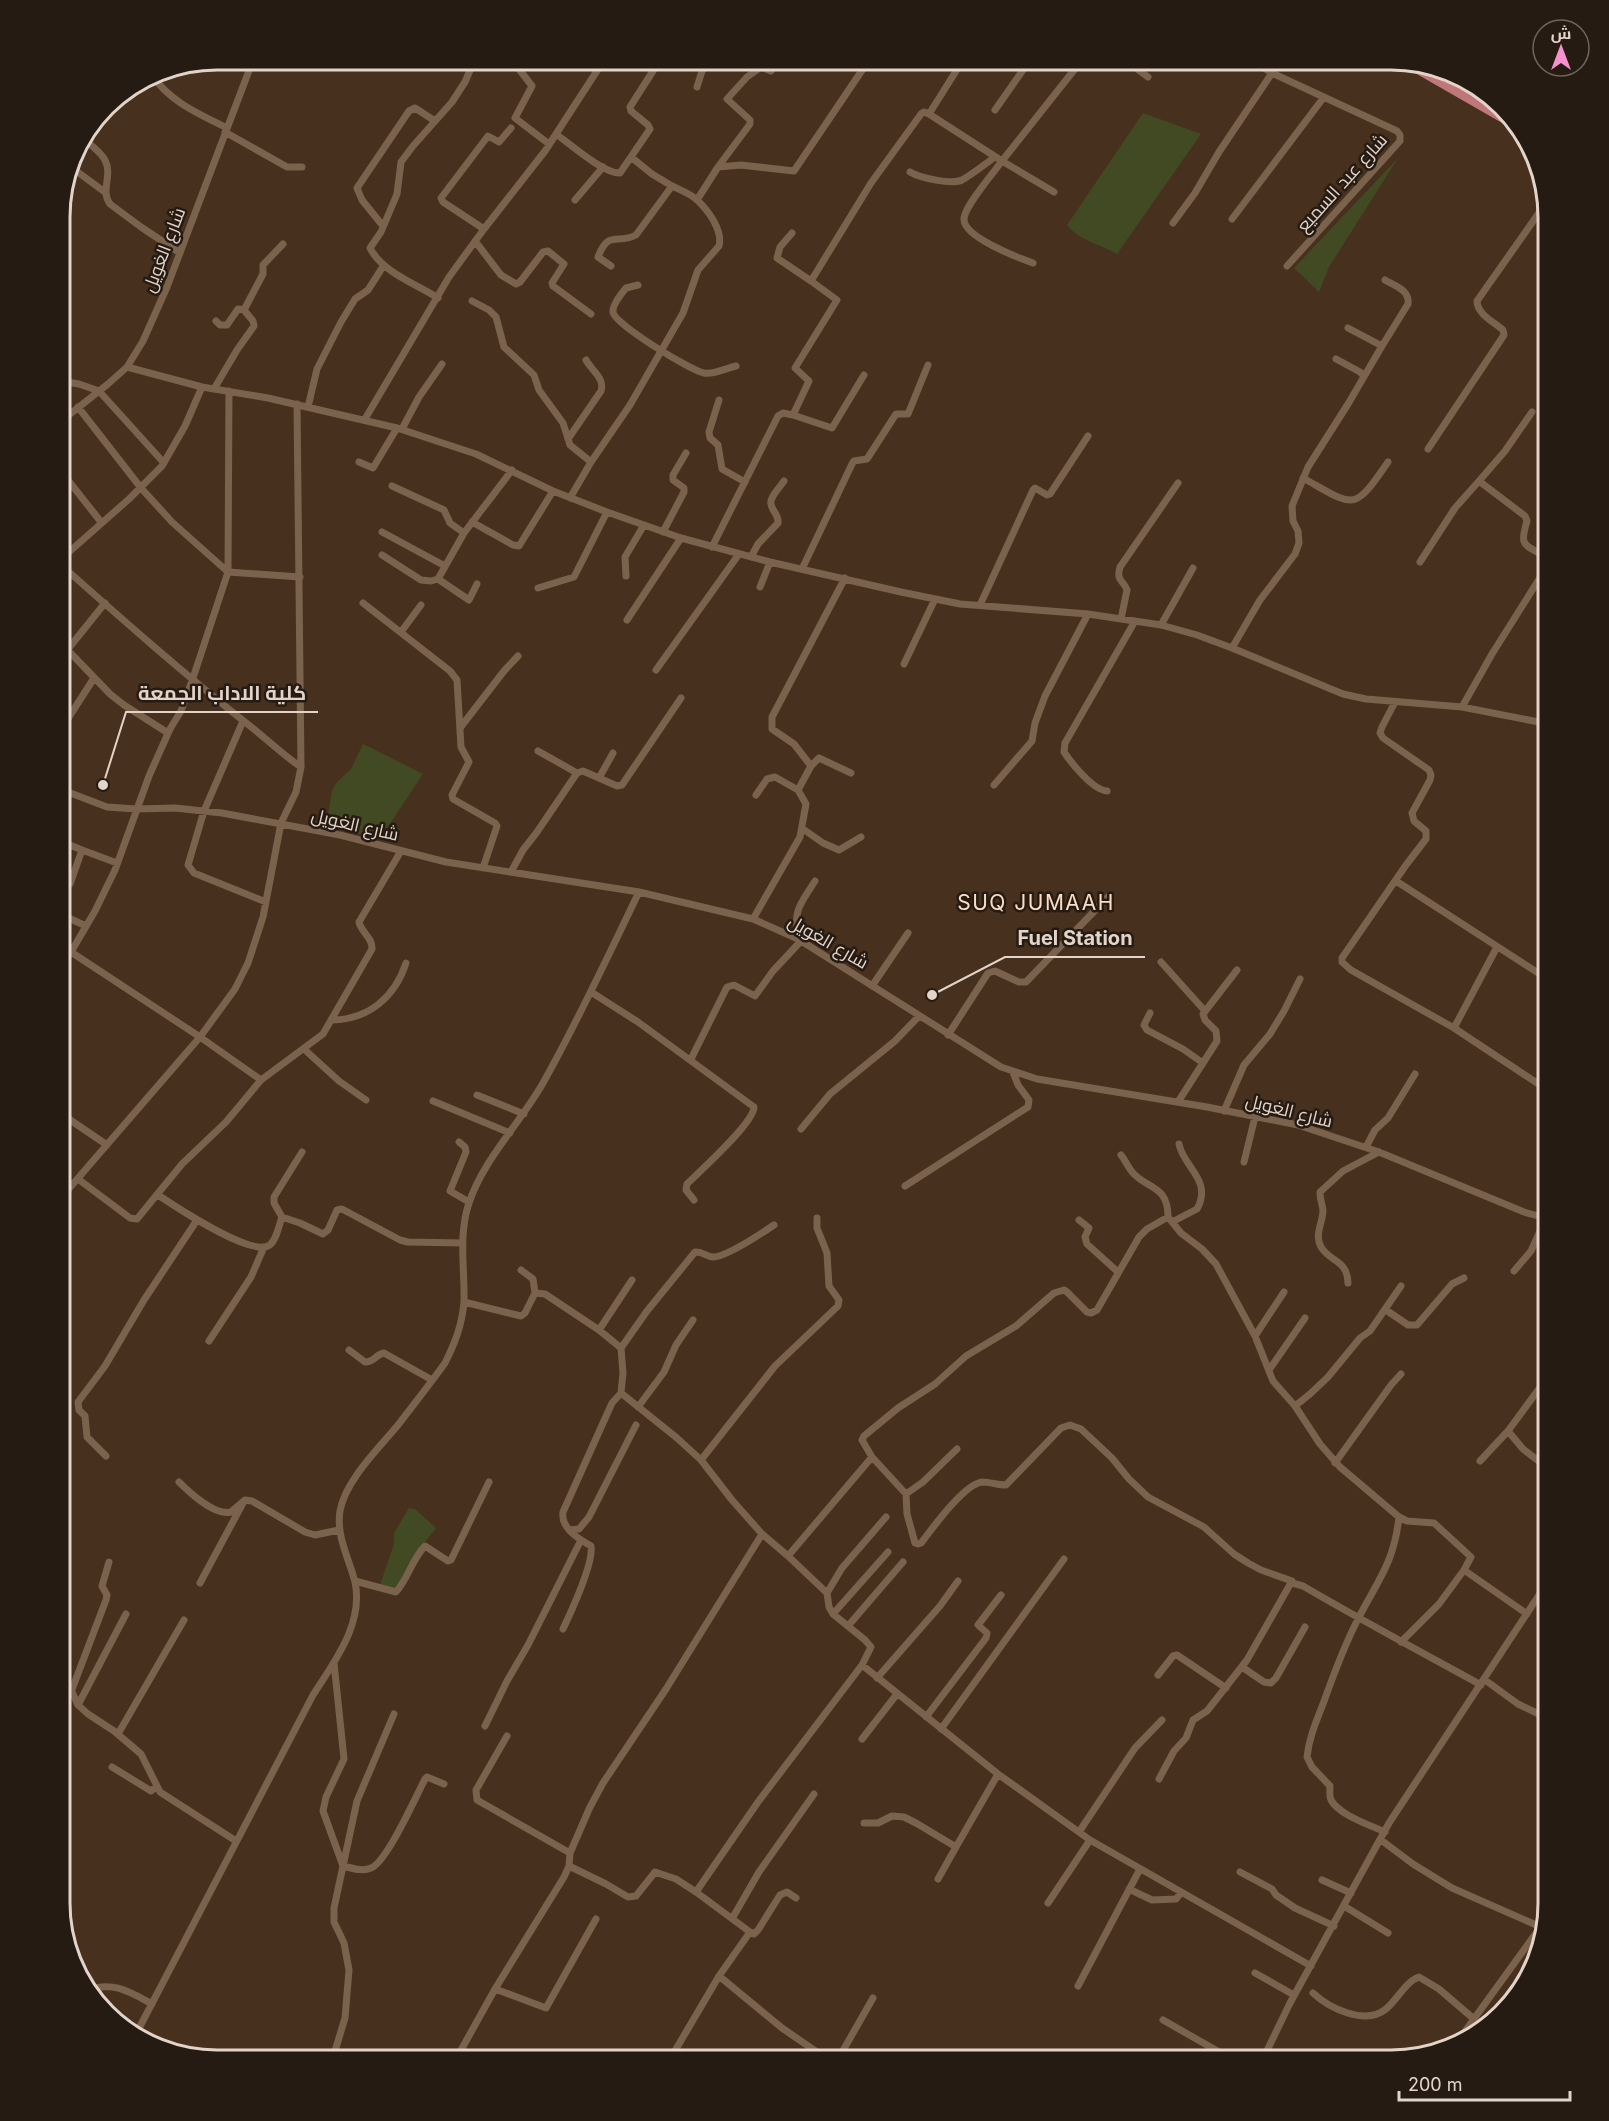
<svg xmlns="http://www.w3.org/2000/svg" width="1609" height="2121" viewBox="0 0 1609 2121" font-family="Inter,Cairo,sans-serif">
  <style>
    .green { fill: #424a24 }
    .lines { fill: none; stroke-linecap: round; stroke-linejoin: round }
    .minor { stroke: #7b624d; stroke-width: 7 }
    .highway { stroke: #c07779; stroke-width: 10 }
    .labels { text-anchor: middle; stroke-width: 5; stroke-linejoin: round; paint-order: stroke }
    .street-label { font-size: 18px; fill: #e3d4c9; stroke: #251b12 }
    .quarter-label { font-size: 21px; letter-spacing: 1.5px; fill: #fbddc6; stroke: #251b12 }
    .rim { fill: none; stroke: #e3d4c9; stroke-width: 3 }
    .leader { fill: none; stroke: #e3d4c9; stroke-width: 2 }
    .callout-dot { fill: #e3d4c9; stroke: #251b12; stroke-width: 2 }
    .callout-label { font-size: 20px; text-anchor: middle; font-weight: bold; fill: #e3d4c9; stroke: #251b12; stroke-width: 5; stroke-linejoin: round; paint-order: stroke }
  </style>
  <rect width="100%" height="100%" fill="#47301d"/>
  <path class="green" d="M 1143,113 L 1201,134 L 1117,254 C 1099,243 1081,242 1067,225 Z
    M 1398,158 L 1329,267 L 1319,292 L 1294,268 Z
    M 363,744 L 423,774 L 387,828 L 377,825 L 373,837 L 326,826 L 332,791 L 337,782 L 351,769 Z
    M 409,1508 L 415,1509 L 436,1528 L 422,1546 L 396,1590 L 380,1585 L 394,1544 L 394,1533 Z"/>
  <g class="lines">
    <path class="minor" d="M 512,60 L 532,86 L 515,118 L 549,144
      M 1125,60 L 1148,77
      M 1252,60 L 1272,73 L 1397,131 L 1400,135 L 1400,141 L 1287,266
      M 152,75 C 170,102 199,114 227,128
      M 697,87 L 702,71 L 711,60
      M 995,110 L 1030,60
      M 929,114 L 963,60
      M 225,132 L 287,167 L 302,167
      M 556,134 C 570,144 604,174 620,173 L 650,129 L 648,125 L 631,111 L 630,107 L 660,60
      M 83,139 C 91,145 100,151 105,160 C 113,175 100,191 110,204 L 141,227 L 180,253
      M 71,167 L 106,193
      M 718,167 L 741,165 L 794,171 L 869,60
      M 910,172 C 920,178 952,185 962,180 C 973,174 985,164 995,157
      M 575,200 L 603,167
      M 697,200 L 718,167 L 750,124 L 750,120 L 727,99 L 747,77 L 761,67 L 771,71 L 779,60
      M 1232,219 L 1324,97
      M 1173,223 L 1195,193 L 1219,152 L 1272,73
      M 383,226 L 362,200 L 357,188 L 409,111 L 415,108 L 435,121
      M 484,229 L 443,202 L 441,198 L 488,136 L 499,142 L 511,128
      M 792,233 L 780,247 L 777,258 L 811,281
      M 475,241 L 501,275 L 516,284 L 520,282 L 543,252 L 548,251 L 564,264 L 552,283 L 553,286 L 591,314
      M 1033,263 C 1019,258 963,237 964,219 C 964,207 994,172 1002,161 L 1054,192
      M 611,266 L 598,257 C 609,229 617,245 636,235 L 672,186 L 652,174 L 631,157
      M 638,285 L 626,288 C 622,293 612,305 613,312 C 613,323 691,371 704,373 C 713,375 727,368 736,366
      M 438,298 C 416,284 382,272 370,248 L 381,232 L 397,194 L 401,162 L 413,146 L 452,102 L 465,82 L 471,68 L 465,60
      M 472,301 L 489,310 L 496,317 L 504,347 L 534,375 L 539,390 L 563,423 L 570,445 L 591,462 L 570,498
      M 244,310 L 263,274 L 263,265 L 283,244
      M 216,321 L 220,325 L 227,325 L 238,309 L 244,310
      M 1382,346 L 1408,304 C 1410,290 1395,286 1385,280
      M 1336,359 L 1360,372 L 1364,376
      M 127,367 L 202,387 L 268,398 L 397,428 L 476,454 L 553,491 L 607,512 L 681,538 L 770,562 L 901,592 L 960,604 L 1088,614 L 1161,625 L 1197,635 L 1232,648 L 1343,694 L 1366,699 L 1462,707 L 1549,724
      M 60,381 L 79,384 L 99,391 L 164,463
      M 214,389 L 237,350 L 254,326 L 253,321 L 244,310
      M 719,400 L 709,432 L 710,438 L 718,445 L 722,469 L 745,482
      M 78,407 L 141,488 L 172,522 L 228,572 L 300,577
      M 308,407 L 317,369 L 341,322 L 355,299 L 368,290 L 384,265
      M 793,415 L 832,428 L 864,375
      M 365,419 L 449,277 L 484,229 L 545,151 L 604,60
      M 60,422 L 108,384 L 127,367 L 143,341 L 167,287 L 253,60
      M 402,429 L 419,397 L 442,364
      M 568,439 L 601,391 C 605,378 592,371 586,360
      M 1428,449 L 1504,335 L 1503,330 C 1494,322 1477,314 1477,301 L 1541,210 L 1546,206
      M 359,462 L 373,468 L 397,428
      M 591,462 L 630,405 L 683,313 L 698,270 L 719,246 C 723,231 709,211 697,200 C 691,194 680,190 672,186
      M 60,470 L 101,522
      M 1303,478 C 1355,507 1353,513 1388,462
      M 392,486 L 444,510 L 450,523 L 464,533
      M 472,522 L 513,545 L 519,546 L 553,491
      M 382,532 L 445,566
      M 663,532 L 684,492 L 684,488 L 673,480 L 673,475 L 686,453
      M 712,547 L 778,416 L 783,413 L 793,415 L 809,381 L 795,368 L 837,300 L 811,281 L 871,183 L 921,114 L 924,112 L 929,114 L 1002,161 L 1082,60
      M 382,555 L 421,580 L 431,581 L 438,579
      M 751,557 L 758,544 L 778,523 C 779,514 772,512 771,504 C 769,498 780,487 784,481
      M 60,560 L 129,499 L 162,466 L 185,426 L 202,387
      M 1420,562 L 1455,508 L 1479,481
      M 60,564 C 123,620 185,675 250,726 C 268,740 283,755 301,767
      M 802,569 L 852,464 L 854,461 L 867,459 L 896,414 L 908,414 L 928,365
      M 626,576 L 625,557 L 644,525
      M 477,584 L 469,600 L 438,579 L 464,533 L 512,470
      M 760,587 L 770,562
      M 538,588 L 574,577 L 607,512
      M 363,603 L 450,671 L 457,680 L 461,747 L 469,762 L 452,795 L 453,799 L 495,823 L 497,826 L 483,868
      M 980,605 L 1033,490 L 1035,488 L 1047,495 L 1050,494 L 1088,436
      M 1121,619 L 1127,590 C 1123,579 1116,582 1120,567 L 1178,483
      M 627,620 L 681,538
      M 1161,625 L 1193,568
      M 401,632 L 421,605
      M 60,642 L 110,694 L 124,705 L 168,733
      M 1232,648 L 1260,600 L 1295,554 L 1299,543 L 1298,531 L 1293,521 L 1292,506 L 1308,467 L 1348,404 L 1382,346 L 1348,328
      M 60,659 L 105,603
      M 904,664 L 935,599
      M 656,670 L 739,554
      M 1395,702 L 1382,727 L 1380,733 L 1383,738 L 1429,770 L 1431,775 L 1430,780 L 1412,813 L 1414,821 L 1426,831 L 1426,839 L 1406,865 L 1342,958 L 1342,962 L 1351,970 L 1454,1028 L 1543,1087 L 1549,1087
      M 1462,707 L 1492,654 L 1548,565 L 1546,557 C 1524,544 1519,547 1527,521 L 1525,516 L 1479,481 L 1505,451 L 1532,412
      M 243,721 L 204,811 L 188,865 L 194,873 L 266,902
      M 460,728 L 504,671 L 518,656
      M 60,731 L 94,678
      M 538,751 L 577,773
      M 811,766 L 794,744 L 772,729 L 772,717 L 845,578
      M 599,778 L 617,786 L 622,785 L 681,698
      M 994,785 L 1032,741 L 1035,723 L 1045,696 L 1088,614
      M 60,789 L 107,807 L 136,809 L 175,808 L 222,813 L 340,835 L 446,862 L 639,892 L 753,919 L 798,939 L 1001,1067 L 1037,1079 L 1207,1107 L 1298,1125 L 1379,1152 L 1524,1212 L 1549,1219
      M 798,790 L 811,766 L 819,758 L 851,773
      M 1107,791 C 1093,790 1072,764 1064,752 L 1065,743 L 1135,621
      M 803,829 L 823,843 L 839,850 L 861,837
      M 82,850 L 117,863
      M 511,872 L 523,850 L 537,832 L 577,773 L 583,771 L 599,778 L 613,753
      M 1396,881 L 1549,980
      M 60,887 L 64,887 L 70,884 L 82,850 L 60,841
      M 60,914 L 86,926
      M 753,919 L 800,837 L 806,804 L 798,790 L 775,777 L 767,779 L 756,795
      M 798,939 C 793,909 800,905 815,881
      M 1161,962 L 1205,1011
      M 60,965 L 71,952 L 95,911 L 115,870 L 149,776 L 170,729 L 181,711 L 192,681 L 228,572 L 229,391
      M 872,986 L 908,933
      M 591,992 L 638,1022 L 754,1107 C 754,1123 700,1171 687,1184 L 686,1190 L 694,1200
      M 1150,1013 L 1144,1025 L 1147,1030 L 1183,1049 L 1203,1063
      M 333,1020 C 369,1019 395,997 406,963
      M 1454,1028 L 1497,947
      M 948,1035 L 988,973 L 995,971 L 1019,982 L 1026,982 L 1108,897
      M 304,1049 L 339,1081 L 366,1100
      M 691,1059 L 727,987 L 734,985 L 755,996 L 773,971 L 801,941
      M 261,1080 L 200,1037 L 235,989 L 248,963 L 263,917 L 281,823 L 296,792 L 301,767 L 297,404
      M 477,1095 L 524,1114
      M 433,1101 L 510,1133
      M 1178,1102 L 1217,1041 L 1216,1031 L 1205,1020 L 1203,1014 L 1237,970
      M 1224,1111 L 1244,1065 L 1270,1034 L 1284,1011 L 1300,979
      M 60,1113 L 107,1145
      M 801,1129 L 830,1094 L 895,1041 L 919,1016
      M 459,1142 L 465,1147 L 466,1152 L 450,1191 L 469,1202
      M 1366,1147 L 1375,1130 L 1388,1118 L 1415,1074
      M 302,1152 L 274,1197 L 274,1203 L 282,1217 L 300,1223 L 323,1234 L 328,1230 L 337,1210 L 342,1209 L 400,1240 L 408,1242 L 463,1243
      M 1121,1155 C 1126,1161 1129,1170 1135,1175 C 1151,1190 1168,1187 1168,1217
      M 1244,1162 L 1255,1117
      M 78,1179 L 130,1218 L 137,1219 L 182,1164 L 226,1122 L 261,1080 L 323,1034 L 372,949 C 373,938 361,932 359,922 L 401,851
      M 60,1183 L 69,1189
      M 905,1186 L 1028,1107 L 1029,1100 L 1018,1085 L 1013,1072
      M 158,1195 C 176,1207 249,1255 268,1246 C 276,1243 279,1225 282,1217
      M 60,1199 L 200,1037 L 71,952
      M 1079,1220 L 1089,1228 L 1085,1237 L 1087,1244 L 1118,1272
      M 1172,1222 L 1197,1209 C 1213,1180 1183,1167 1179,1144
      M 521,1270 L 533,1279 L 535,1293
      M 1514,1271 L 1531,1251 L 1546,1218
      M 1348,1283 C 1347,1259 1331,1263 1321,1247 C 1314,1234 1323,1223 1323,1210 C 1322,1204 1320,1199 1320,1192 L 1343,1171 L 1379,1152
      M 464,1302 L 521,1316 L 525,1313 L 535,1293 L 545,1294 L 599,1330 L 621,1348 L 623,1373 L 621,1393 L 612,1403 L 563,1512 C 561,1524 572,1534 581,1540 L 528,1645 L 507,1681 L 485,1726
      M 1386,1310 L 1408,1325 L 1417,1325 L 1452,1284 L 1464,1278
      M 599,1330 L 632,1280
      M 1255,1336 L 1284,1292
      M 209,1341 L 251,1277 L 264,1247
      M 621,1348 L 647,1311 L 695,1252 C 703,1251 706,1257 713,1257 C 727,1257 762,1233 774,1225
      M 349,1350 L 365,1362 C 375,1362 376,1354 384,1353 L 432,1380
      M 1269,1370 L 1305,1318
      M 621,1393 L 677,1438 L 701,1460 L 732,1500 L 762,1534 L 788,1556 L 827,1593 L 829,1607 L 833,1614 L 865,1640 L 871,1647 L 862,1665 L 758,1802 L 696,1892 L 750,1932
      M 1295,1406 L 1310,1394 L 1328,1377 L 1360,1338 L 1370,1331 L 1401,1286
      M 638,1407 L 664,1372 L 676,1345 L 693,1320
      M 1508,1431 L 1523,1449 L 1549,1469
      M 106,1456 L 87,1437 L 85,1416 L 79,1410 L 78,1402 L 105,1366 L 144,1300 L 197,1220
      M 701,1460 L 775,1366 L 838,1306 L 839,1300 L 829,1286 L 827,1253 L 817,1228 L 817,1218
      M 1480,1461 L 1508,1431 L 1544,1382 L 1549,1381
      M 1335,1463 L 1391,1385 L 1401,1374
      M 179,1482 C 190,1493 215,1516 231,1512 L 245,1500 L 252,1501 L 305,1532 L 315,1535 L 339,1530
      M 906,1494 L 923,1482 L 957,1449
      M 1549,1509 L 1546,1498 L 1549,1490
      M 570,1530 L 579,1529 L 589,1517 L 636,1425
      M 788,1556 L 872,1457
      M 1464,1570 L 1527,1614
      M 355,1581 L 396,1592 C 408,1579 412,1559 425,1546 L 448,1561 L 451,1560 L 489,1482
      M 200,1583 L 243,1503
      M 827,1593 L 842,1568 L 886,1517
      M 833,1614 L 888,1552
      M 848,1626 L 903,1562
      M 563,1629 C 571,1612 594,1563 591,1546 L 581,1540
      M 1401,1642 L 1439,1604 L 1464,1570 L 1471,1557 L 1434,1523 L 1407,1521 L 1399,1517 L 1340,1467 L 1320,1444 L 1295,1406 L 1273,1381 L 1255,1336 L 1216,1264 L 1202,1249 L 1181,1233 L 1168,1217 L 1147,1229 L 1139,1237 L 1097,1310 L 1091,1313 L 1087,1312 L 1067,1292 L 1064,1290 L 1054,1293 L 1016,1326 L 966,1356 L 935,1384 L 898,1408 L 864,1436 L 862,1440 L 872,1457 L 906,1494 L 907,1514 L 915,1543 L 918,1544 L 921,1543 C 932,1529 964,1484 982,1482 C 990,1482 998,1485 1006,1485 L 1061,1428 L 1070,1425 L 1081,1429 L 1112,1458 L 1129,1479 L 1148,1497 L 1204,1527 L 1234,1554 L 1248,1563 L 1261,1570 L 1292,1581 L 1292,1583 L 1303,1586 C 1361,1620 1421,1652 1481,1685
      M 60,1657 L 66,1679 L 78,1705 L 88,1714 L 114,1731 L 141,1754 L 160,1792 L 236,1841
      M 862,1665 L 998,1774 L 1090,1840 L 1311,1966
      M 1242,1667 L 1264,1682 L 1271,1683 L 1276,1678 L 1305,1627
      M 1158,1675 L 1173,1656 L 1177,1655 L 1226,1688
      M 877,1678 L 940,1606 L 958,1581
      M 1485,1680 L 1518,1704 L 1549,1719
      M 71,1692 L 106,1600 L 107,1595 L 102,1586 L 109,1562
      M 78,1705 L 126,1614
      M 394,1714 L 357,1801 L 343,1866 C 352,1868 362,1872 371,1868 C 387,1862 416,1796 425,1779 L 427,1777 L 444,1784
      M 926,1717 L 986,1638 L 987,1633 L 978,1625 L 1001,1595
      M 941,1729 L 1064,1559
      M 118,1734 L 184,1620
      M 507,1736 L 476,1790 L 477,1800 L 570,1853
      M 862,1739 L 897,1694
      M 112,1767 L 151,1791 L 156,1787
      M 1159,1779 L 1174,1751 L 1186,1738 L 1193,1720 L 1207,1711 L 1247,1660 L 1292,1581
      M 864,1823 L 878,1823 L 892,1816 L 904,1817 L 916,1823 L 956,1847 L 998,1774
      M 1079,1832 L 1135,1748 L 1162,1720
      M 1385,1832 C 1370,1825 1339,1815 1331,1800 C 1329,1796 1330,1791 1330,1786 L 1312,1767 L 1307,1757 C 1309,1738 1316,1722 1323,1704 C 1333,1676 1344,1646 1358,1619 C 1378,1580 1394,1563 1399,1517
      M 1381,1840 L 1413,1864 L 1452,1888 L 1543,1928
      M 569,1866 L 606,1884 L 628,1897 L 636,1896 L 655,1872 L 676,1879 L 696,1892
      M 1240,1872 L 1272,1889 L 1276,1895 L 1295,1908 L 1334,1926
      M 938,1879 L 956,1847
      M 1322,1880 L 1351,1893
      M 1129,1889 L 1152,1900 L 1176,1899 L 1181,1893
      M 796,1898 L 787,1892 L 780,1895 L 758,1930 L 754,1934 L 750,1932 L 719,1976 L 782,2028 L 830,2061
      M 1048,1903 L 1090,1840
      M 1344,1906 L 1388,1933
      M 733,1917 L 759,1872 L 814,1794
      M 1255,1973 L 1294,1995
      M 1078,1986 L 1140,1869
      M 495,1989 L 546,2008 L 596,1919
      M 86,1991 C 112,1980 130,1992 152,2004
      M 1313,1993 C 1329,2008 1365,2026 1386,2009 C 1398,1999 1405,1982 1419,1977 L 1439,1989 L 1474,2019
      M 1163,2020 L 1235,2061
      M 135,2036 L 313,1695 C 334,1662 364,1624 355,1582 C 349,1558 336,1537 340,1511 C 345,1481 379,1448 398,1425 C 414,1404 430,1384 445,1363 C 455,1343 462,1325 464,1302 C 465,1270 458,1235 469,1203 C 483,1160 521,1122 543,1083 C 578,1021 608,956 639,892
      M 1458,2041 L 1544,1922
      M 332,2061 L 345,2018 L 349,1970 L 344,1943 L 334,1922 L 334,1908 L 343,1866 L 323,1811 L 326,1797 L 344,1759 L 334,1663
      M 455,2061 L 495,1989 L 564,1877 L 569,1866 L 570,1853 L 590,1807 L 603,1783 L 666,1689 L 762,1534
      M 669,2061 L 719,1976
      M 837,2061 L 873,1998
      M 1262,2061 L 1290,2003 L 1389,1823 L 1549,1580"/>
    <path class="highway" d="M 1404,61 L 1519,127
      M 1451,75 L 1485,95"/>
  </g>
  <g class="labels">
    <g class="street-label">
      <text transform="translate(1342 183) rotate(-48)" y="6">شارع عبد السميع</text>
      <text transform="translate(164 250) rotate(-69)" y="6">شارع الغويل</text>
      <text transform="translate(355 825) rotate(13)" y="6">شارع الغويل</text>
      <text transform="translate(828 942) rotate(30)" y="6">شارع الغويل</text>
      <text transform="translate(1289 1111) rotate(14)" y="6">شارع الغويل</text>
    </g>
    <g class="quarter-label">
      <text x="1036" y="910">SUQ JUMAAH</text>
    </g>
  </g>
  <path d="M0 0H1609V2121H0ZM217 70H1391A147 147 0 0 1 1538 217V1903A147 147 0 0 1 1391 2050H217A147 147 0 0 1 70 1903V217A147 147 0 0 1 217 70Z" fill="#251b12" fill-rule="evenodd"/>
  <path class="rim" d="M217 70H1391A147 147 0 0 1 1538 217V1903A147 147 0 0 1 1391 2050H217A147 147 0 0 1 70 1903V217A147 147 0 0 1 217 70Z"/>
  <path class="leader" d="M103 785L126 712H318M932 995L1005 957H1145"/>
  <g class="callout-dot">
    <circle cx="103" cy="785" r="6"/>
    <circle cx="932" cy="995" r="6"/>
  </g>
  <g class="callout-label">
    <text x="222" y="700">كلية اﻻداب الجمعة</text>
    <text x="1075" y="945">Fuel Station</text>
  </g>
  <g transform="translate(1561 48)"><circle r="28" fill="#251b12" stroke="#71655b" stroke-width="1.5"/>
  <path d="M0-4.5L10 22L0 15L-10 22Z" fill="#f790ce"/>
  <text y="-9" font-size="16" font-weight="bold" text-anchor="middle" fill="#e3d4c9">ش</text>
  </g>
  <path d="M1399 2091v9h171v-9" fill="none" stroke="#e3d4c9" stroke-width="3"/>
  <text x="1408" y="2091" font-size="18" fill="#e3d4c9" stroke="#251b12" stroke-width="4.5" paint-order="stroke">200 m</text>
</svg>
